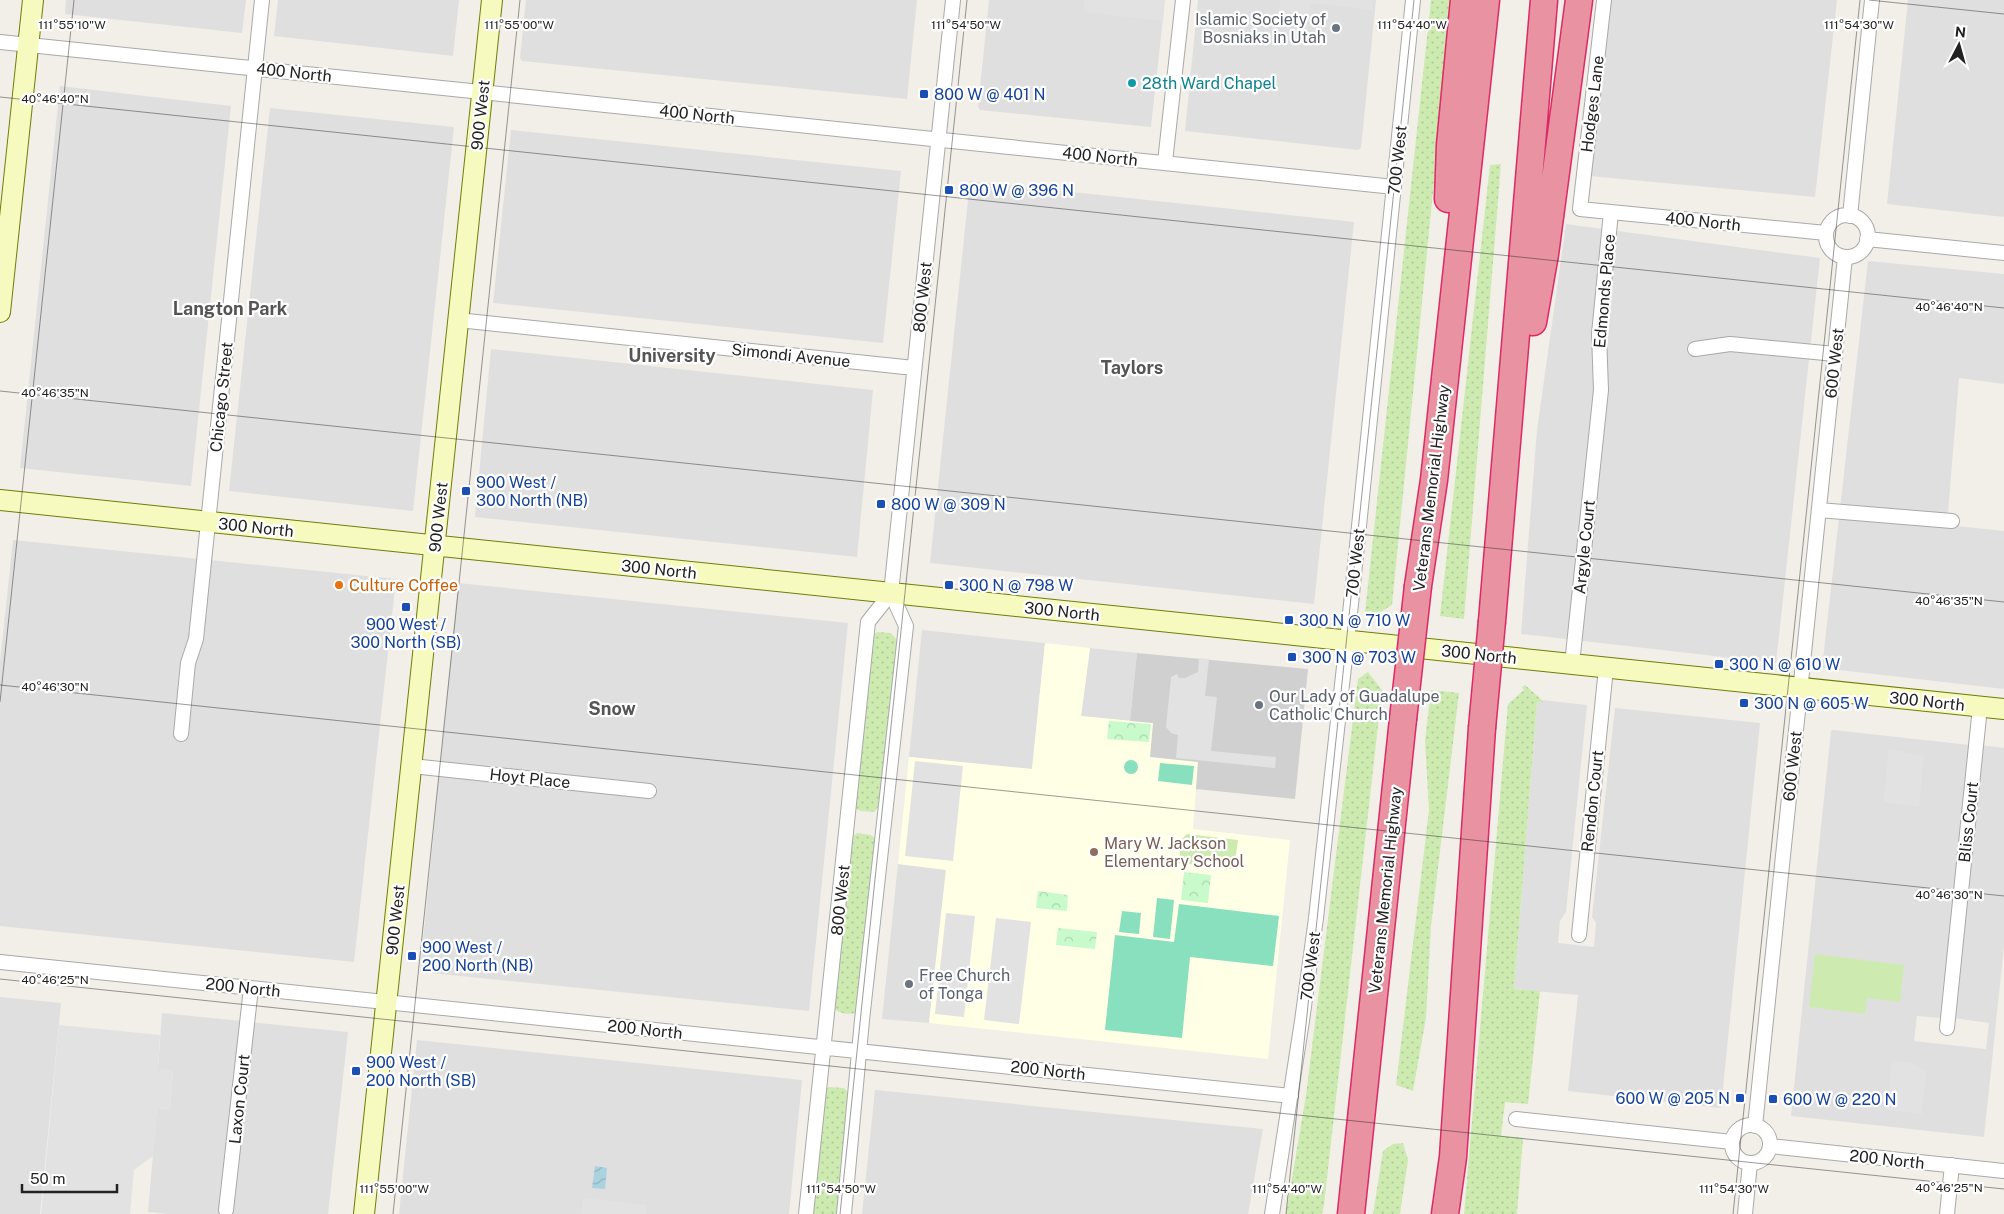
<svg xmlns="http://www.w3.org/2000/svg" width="2004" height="1214" viewBox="0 0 2004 1214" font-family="'Public Sans',sans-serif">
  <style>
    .residential { fill: #e0dfdf }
    .education { fill: #ffffe5 }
    .religious { fill: #d0d0d0 }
    .grass { fill: url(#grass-dots) }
    .park { fill: url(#park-crowns) }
    .garden { fill: #cdebb0 }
    .pitch { fill: #88e0be }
    .parking { fill: #e2e2e2 }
    .water { fill: url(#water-waves) }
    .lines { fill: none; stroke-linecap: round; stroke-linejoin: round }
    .street-casing { stroke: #a9a9a9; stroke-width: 16 }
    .secondary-casing { stroke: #707d05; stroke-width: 22 }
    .highway-casing { stroke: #dc2a67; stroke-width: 29 }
    .street { stroke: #fff; stroke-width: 14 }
    .secondary { stroke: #f7fabf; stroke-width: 20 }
    .highway { stroke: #e892a2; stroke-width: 26 }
    .highway-bridge-casing { stroke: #dc2a67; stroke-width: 29; stroke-linecap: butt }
    .highway-bridge { stroke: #e892a2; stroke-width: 26 }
    .ticks { fill: none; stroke: #222; stroke-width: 1; stroke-opacity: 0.45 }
    .worship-dot { fill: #6b7280; stroke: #fff; stroke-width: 2 }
    .culture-dot { fill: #0f9aa8; stroke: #fff; stroke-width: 2 }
    .transit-dot { fill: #1a4fb4; stroke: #fff; stroke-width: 2 }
    .food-dot { fill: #e8710a; stroke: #fff; stroke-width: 2 }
    .education-dot { fill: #8d6e63; stroke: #fff; stroke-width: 2 }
    .labels { text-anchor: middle; stroke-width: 4.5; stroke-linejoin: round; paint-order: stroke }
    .worship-label { font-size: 16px; fill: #5b616d; stroke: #fff; text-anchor: start }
    .street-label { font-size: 16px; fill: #222; stroke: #fff }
    .culture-label { font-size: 16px; fill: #0d838f; stroke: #fff; text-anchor: start }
    .transit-label { font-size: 16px; fill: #164399; stroke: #fff; text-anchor: start }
    .food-label { font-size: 16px; fill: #c56008; stroke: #fff; text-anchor: start }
    .education-label { font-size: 16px; fill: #785e54; stroke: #fff; text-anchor: start }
    .neighbourhood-label { font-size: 18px; font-weight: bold; fill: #555; stroke: #fff }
    .ticks-label { font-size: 12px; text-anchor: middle; fill: #222; stroke: #fff; stroke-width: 4.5; stroke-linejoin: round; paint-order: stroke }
  </style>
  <defs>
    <pattern id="grass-dots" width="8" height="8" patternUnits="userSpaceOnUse" patternTransform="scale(1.25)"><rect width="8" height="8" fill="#cdebb0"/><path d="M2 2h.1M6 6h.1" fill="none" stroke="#b0c997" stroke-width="1.8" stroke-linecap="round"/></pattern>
    <pattern id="park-crowns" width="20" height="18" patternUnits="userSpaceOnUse" patternTransform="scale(1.25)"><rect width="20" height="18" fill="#c8facc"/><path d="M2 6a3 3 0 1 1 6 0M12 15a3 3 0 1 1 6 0" fill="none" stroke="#acd6af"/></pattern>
    <pattern id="water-waves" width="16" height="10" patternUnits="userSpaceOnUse" patternTransform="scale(1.25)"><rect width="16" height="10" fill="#aad3df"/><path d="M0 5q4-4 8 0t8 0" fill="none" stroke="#92b5bf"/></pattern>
  </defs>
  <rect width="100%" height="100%" fill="#f2efe9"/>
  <path class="residential" d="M 66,0 L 246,0 L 242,33 L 65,14 Z
    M 278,0 L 459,0 L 453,56 L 274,36 Z
    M 526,0 L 917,0 L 907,99 L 522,61 L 520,58 Z
    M 989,0 L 1165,0 L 1151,127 L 980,110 L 978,107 Z
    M 1198,0 L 1376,0 L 1361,148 L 1358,150 L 1185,131 Z
    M 1610,0 L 1837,0 L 1815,197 L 1589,176 Z
    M 1908,0 L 2004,0 L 2004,217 L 1887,204 Z
    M 60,86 L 231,106 L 191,486 L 20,468 Z
    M 270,108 L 454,127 L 413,511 L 229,491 Z
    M 511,130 L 901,171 L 883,343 L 493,303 Z
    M 970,181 L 1354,222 L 1314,604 L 930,563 Z
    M 1566,224 L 1820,258 L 1776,663 L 1521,634 L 1537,430 Z
    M 1868,261 L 2004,274 L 2004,384 L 1959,378 L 1947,525 L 2004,531 L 2004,689 L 1822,668 Z
    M 491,349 L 873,390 L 857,557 L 475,517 Z
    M 13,540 L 396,579 L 354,962 L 0,926 L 0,662 Z
    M 458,583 L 848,623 L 809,1011 L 420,972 Z
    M 922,630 L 1045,643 L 1032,769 L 909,757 Z
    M 1090,648 L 1137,653 L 1130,721 L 1081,716 Z
    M 1542,700 L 1587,705 L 1566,912 L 1560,921 L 1558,943 L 1594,947 L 1596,923 L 1592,917 L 1615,708 L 1760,723 L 1721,1108 L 1568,1091 L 1578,995 L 1514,989 L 1537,702 L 1544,702 Z
    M 1833,730 L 1970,745 L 1942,1015 L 1939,1018 L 1917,1016 L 1914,1041 L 1986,1049 L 1989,1023 L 1954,1018 L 1981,745 L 2004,748 L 2004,946 L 1984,1137 L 1791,1116 L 1831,731 Z
    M 898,864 L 946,869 L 929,1023 L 882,1019 Z
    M 0,997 L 61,1003 L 40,1214 L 0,1214 Z
    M 162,1013 L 348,1032 L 328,1214 L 169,1214 L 148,1212 L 157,1108 L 170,1109 L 173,1071 L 158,1069 Z
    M 417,1040 L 802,1080 L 789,1214 L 399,1214 Z
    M 875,1090 L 1263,1129 L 1248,1214 L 862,1214 Z"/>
  <path class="education" d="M 1045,643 L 1090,648 L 1081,716 L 1153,723 L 1198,762 L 1193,829 L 1290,840 L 1268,1059 L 929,1023 L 946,870 L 898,864 L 909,757 L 1032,769 Z"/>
  <path class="religious" d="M 1137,653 L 1308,669 L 1295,799 L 1196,789 L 1198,762 L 1150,757 L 1153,723 L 1130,721 Z"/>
  <path class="grass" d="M 1431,0 L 1452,0 L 1392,605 L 1371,618 L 1365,613 Z
    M 1501,164 L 1464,619 L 1440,616 L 1490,165 Z
    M 877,632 L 891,633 L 897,640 L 880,805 L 874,812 L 860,811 L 854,807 L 871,637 Z
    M 1368,672 L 1382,690 L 1324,1205 L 1322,1214 L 1286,1214 L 1306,1095 L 1358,679 Z
    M 1525,685 L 1544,702 L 1537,702 L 1514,989 L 1540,991 L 1528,1104 L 1505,1102 L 1501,1136 L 1523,1138 L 1517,1214 L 1464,1214 L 1508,704 L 1524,690 L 1522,687 Z
    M 1431,690 L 1459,693 L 1431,926 L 1426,1018 L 1413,1091 L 1396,1085 L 1429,810 L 1425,740 Z
    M 857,833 L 871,835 L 876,839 L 856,1013 C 849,1015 838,1013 833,1008 L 852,837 Z
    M 829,1087 L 844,1088 L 849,1093 L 837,1214 L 811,1214 L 825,1090 Z
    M 1403,1143 L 1408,1160 L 1400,1214 L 1373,1214 L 1383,1151 L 1393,1144 Z"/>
  <path class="park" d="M 1109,721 L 1151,724 L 1149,742 L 1107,739 Z
    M 1184,872 L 1211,875 L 1208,903 L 1181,900 Z
    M 1038,891 L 1068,895 L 1067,911 L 1036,908 Z
    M 1058,928 L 1097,932 L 1095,949 L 1056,945 Z"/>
  <path class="garden" d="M 1187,834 L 1238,840 L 1234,869 L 1179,863 L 1181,840 Z
    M 1815,954 L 1904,965 L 1900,1002 L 1867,998 L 1865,1014 L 1809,1007 Z"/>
  <path class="pitch" d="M1124 767a7 7 0 1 1 14 0a7 7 0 1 1-14 0Z
    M 1160,763 L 1194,766 L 1192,785 L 1158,781 Z
    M 1157,898 L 1174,900 L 1170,939 L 1153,937 Z
    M 1179,904 L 1279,916 L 1273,966 L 1190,957 L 1182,1038 L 1105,1030 L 1115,935 L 1174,942 Z
    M 1122,911 L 1141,913 L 1139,934 L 1119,932 Z"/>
  <path class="parking" d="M 1084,0 L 1164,0 L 1163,21 L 1084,12 Z
    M 1280,0 L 1372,0 L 1373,10 L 1311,3 L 1309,15 L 1279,11 Z
    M 1199,658 L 1209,659 L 1205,696 L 1217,697 L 1211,751 L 1276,757 L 1275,768 L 1176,758 L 1178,735 L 1171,733 L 1166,727 L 1171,677 L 1177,674 L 1179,678 L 1185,678 L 1198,672 Z
    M 1889,749 L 1924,756 L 1919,807 L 1883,802 Z
    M 915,761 L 963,766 L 953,861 L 905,856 Z
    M 946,913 L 975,916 L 964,1017 L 935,1014 Z
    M 996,918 L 1031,922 L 1019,1024 L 984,1020 Z
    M 59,1025 L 160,1035 L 158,1068 L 173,1070 L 170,1109 L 157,1108 L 153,1156 L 134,1170 L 130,1214 L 41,1214 Z
    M 1892,1060 L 1913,1063 L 1926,1072 L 1922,1114 L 1887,1110 Z
    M 583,1198 L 647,1205 L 646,1214 L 581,1214 Z"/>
  <path class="water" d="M 595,1166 L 607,1168 L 605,1189 L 592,1188 Z"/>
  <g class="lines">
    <g class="street-casing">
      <path id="street" d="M 1604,0 L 1580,209 L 1826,233
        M 0,42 L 1394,187
        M 1165,162 L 1183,0
        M1826 236a21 21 0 1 1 42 0a21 21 0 1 1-42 0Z
        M 1850,216 L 1872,0
        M 1867,239 L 2004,253
        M 458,320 L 914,368
        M 1695,349 L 1730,344 L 1835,354
        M 1819,510 L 1952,521
        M 1572,664 L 1601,390 L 1599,334 L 1611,212
        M 181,734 L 188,663 L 196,639 L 262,0
        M 412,766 L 649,791
        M 1579,935 L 1606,668
        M 0,962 L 1291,1096
        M 1947,1028 L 1980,707
        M 1516,1119 L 1732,1142
        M1732 1144a19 19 0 1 1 38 0a19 19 0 1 1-38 0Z
        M 1755,1126 L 1845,257
        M 1770,1146 L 2004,1171
        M 226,1210 L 251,988
        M 806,1214 L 868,622 L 891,593
        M 844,1214 L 862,1020 L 906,626 L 891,593 L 953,0
        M 1272,1214 L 1302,1021 L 1316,918 L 1351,604 L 1413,0
        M 1745,1214 L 1750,1163
        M 1947,1214 L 1952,1165"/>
    </g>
    <g class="secondary-casing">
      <path id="secondary" d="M 0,312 L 33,0
        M 0,500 L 2004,709
        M 364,1214 L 492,0"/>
    </g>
    <g class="highway-casing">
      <path id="highway" d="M 1448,199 L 1450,145 L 1464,0
        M 1533,322 L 1545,254 L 1579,0
        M 1418,586 L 1434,480 L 1486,0
        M 1492,621 L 1544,0
        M 1351,1214 L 1403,719
        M 1445,1214 L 1453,1157 L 1482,728"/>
    </g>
    <use href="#street" class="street"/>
    <use href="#secondary" class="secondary"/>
    <use href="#highway" class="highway"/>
    <g class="highway-bridge-casing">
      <path id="highway-bridge" d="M 1403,719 L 1418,586
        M 1482,728 L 1492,621"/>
    </g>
    <use href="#highway-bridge" class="highway-bridge"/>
  </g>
  <path class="ticks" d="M 1869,0 L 2004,14M 0,97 L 2004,308M 0,391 L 2004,602M 0,685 L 2004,896M 0,702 L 74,0M 0,979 L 2004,1189M 393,1214 L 520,0M 840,1214 L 967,0M 1286,1214 L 1414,0M 1733,1214 L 1860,0"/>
  <g class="worship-dot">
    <circle cx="1336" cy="28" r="5"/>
    <circle cx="1259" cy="705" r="5"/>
    <circle cx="909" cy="984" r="5"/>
  </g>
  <circle class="culture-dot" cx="1132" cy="83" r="5"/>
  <g class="transit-dot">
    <rect x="919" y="89" width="10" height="10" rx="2.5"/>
    <rect x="944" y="185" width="10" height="10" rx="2.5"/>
    <rect x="461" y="486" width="10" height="10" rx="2.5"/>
    <rect x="876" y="499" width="10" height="10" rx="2.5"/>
    <rect x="944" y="580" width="10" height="10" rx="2.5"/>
    <rect x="401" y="602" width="10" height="10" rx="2.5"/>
    <rect x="1284" y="615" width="10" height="10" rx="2.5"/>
    <rect x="1287" y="652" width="10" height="10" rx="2.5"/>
    <rect x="1714" y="659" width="10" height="10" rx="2.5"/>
    <rect x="1739" y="698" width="10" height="10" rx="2.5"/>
    <rect x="407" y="951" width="10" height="10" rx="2.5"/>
    <rect x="351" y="1066" width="10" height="10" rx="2.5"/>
    <rect x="1735" y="1093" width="10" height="10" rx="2.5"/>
    <rect x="1768" y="1094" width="10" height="10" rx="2.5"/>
  </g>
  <circle class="food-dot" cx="339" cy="585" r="5"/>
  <circle class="education-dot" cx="1094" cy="852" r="5"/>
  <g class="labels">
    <g class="worship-label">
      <text x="1326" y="25" text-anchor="end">Islamic Society of<tspan x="1326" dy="18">Bosniaks in Utah</tspan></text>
      <text x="1269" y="702">Our Lady of Guadalupe<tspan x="1269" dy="18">Catholic Church</tspan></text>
      <text x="919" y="981">Free Church<tspan x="919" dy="18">of Tonga</tspan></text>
    </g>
    <g class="street-label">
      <text transform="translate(294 72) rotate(6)" y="6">400 North</text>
      <text transform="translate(1592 104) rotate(-83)" y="6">Hodges Lane</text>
      <text transform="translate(697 114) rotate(6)" y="6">400 North</text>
      <text transform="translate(480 115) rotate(-84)" y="6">900 West</text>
      <text transform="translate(1100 156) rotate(6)" y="6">400 North</text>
      <text transform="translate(1397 160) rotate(-84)" y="6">700 West</text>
      <text transform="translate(1703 221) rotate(6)" y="6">400 North</text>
      <text transform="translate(1604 291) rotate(-85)" y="6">Edmonds Place</text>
      <text transform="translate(922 297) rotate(-84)" y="6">800 West</text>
      <text transform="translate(791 355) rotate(6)" y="6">Simondi Avenue</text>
      <text transform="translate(1834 363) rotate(-84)" y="6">600 West</text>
      <text transform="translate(221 397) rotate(-84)" y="6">Chicago Street</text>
      <text transform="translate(1431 488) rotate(-83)" y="6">Veterans Memorial Highway</text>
      <text transform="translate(438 517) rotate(-84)" y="6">900 West</text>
      <text transform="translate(256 527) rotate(6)" y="6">300 North</text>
      <text transform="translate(1584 547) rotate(-84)" y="6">Argyle Court</text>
      <text transform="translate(1355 563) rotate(-84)" y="6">700 West</text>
      <text transform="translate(659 569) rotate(6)" y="6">300 North</text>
      <text transform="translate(1062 611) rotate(6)" y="6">300 North</text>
      <text transform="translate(1479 654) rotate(6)" y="6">300 North</text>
      <text transform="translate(1927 701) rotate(6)" y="6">300 North</text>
      <text transform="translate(1792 766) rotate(-84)" y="6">600 West</text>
      <text transform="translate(530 778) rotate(6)" y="6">Hoyt Place</text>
      <text transform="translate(1592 801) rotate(-84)" y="6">Rendon Court</text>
      <text transform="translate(1968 822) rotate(-84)" y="6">Bliss Court</text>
      <text transform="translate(1385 890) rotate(-84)" y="6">Veterans Memorial Highway</text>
      <text transform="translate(840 900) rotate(-84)" y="6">800 West</text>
      <text transform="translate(395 920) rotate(-84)" y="6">900 West</text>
      <text transform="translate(1310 966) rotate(-83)" y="6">700 West</text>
      <text transform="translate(243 987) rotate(6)" y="6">200 North</text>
      <text transform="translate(645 1029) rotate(6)" y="6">200 North</text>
      <text transform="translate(1048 1070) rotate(6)" y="6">200 North</text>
      <text transform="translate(239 1099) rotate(-84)" y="6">Laxon Court</text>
      <text transform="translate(1887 1159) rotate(6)" y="6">200 North</text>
    </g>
    <g class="culture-label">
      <text x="1142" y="89">28th Ward Chapel</text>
    </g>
    <g class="transit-label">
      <text x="934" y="100">800 W @ 401 N</text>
      <text x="959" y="196">800 W @ 396 N</text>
      <text x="476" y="488">900 West /<tspan x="476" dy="18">300 North (NB)</tspan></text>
      <text x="891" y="510">800 W @ 309 N</text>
      <text x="959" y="591">300 N @ 798 W</text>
      <text x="1299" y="626">300 N @ 710 W</text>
      <text x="406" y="630" text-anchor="middle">900 West /<tspan x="406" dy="18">300 North (SB)</tspan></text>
      <text x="1302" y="663">300 N @ 703 W</text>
      <text x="1729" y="670">300 N @ 610 W</text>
      <text x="1754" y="709">300 N @ 605 W</text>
      <text x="422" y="953">900 West /<tspan x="422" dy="18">200 North (NB)</tspan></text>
      <text x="366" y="1068">900 West /<tspan x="366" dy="18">200 North (SB)</tspan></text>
      <text x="1730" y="1104" text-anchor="end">600 W @ 205 N</text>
      <text x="1783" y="1105">600 W @ 220 N</text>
    </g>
    <g class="food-label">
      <text x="349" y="591">Culture Coffee</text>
    </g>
    <g class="education-label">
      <text x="1104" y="849">Mary W. Jackson<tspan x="1104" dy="18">Elementary School</tspan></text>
    </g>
    <g class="neighbourhood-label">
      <text x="230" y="315">Langton Park</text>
      <text x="672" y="362">University</text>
      <text x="1132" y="374">Taylors</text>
      <text x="612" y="715">Snow</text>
    </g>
  </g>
  <g class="ticks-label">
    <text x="72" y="29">111°55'10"W</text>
    <text x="519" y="29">111°55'00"W</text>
    <text x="966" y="29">111°54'50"W</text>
    <text x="1412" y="29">111°54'40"W</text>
    <text x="1859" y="29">111°54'30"W</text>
    <text x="55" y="103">40°46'40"N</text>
    <text x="1949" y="311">40°46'40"N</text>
    <text x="55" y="397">40°46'35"N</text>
    <text x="1949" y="605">40°46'35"N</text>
    <text x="55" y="691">40°46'30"N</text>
    <text x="1949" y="899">40°46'30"N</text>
    <text x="55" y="984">40°46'25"N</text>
    <text x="1949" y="1192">40°46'25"N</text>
    <text x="394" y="1193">111°55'00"W</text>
    <text x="841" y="1193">111°54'50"W</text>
    <text x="1287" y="1193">111°54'40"W</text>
    <text x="1734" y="1193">111°54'30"W</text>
  </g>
  <g transform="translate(1959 45) rotate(6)" stroke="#ffffff" stroke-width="4" paint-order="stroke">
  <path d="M0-4L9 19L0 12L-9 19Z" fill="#222222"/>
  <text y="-8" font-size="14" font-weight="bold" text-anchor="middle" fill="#222222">N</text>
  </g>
  <path d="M22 1184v8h95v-8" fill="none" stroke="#222222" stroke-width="2.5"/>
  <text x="30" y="1184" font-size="15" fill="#222222" stroke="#ffffff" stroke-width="4" paint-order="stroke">50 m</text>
</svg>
